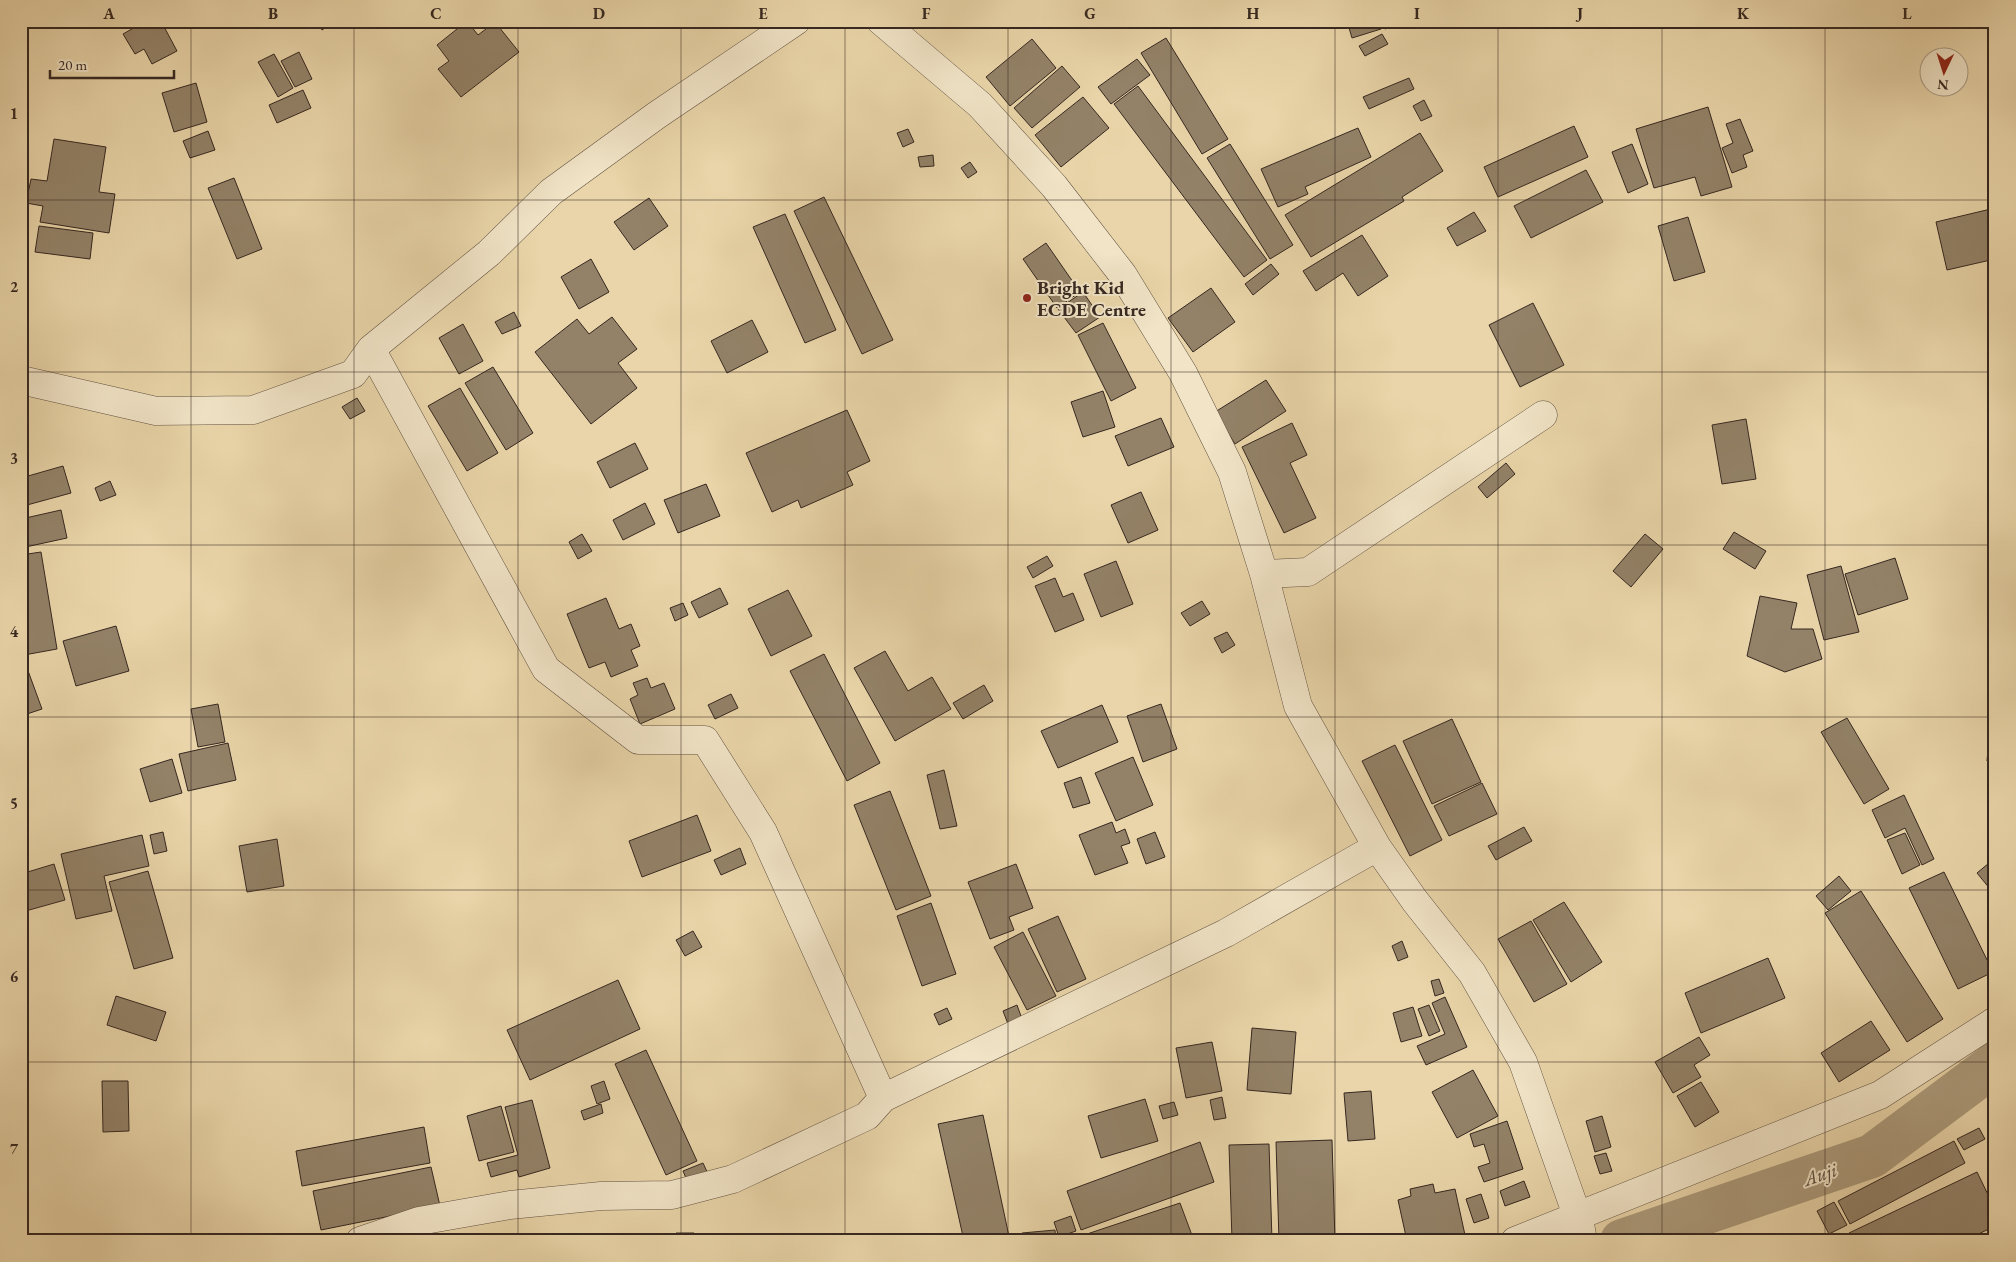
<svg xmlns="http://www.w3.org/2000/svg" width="2016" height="1262" viewBox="0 0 2016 1262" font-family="'EB Garamond',serif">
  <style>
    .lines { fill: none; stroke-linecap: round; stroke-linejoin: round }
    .canal { stroke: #ac9a7b; stroke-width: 44 }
    .building { fill: #938268; stroke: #362821 }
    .minor-casing { stroke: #635343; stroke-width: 29 }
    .minor { stroke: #f1e4c7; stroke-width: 28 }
    .grid { fill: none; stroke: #362821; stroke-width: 1; stroke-opacity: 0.55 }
    .poi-dot { fill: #8f2418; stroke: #f1e4c7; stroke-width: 2 }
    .labels { text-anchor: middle; stroke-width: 4; stroke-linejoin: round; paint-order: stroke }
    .poi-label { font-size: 19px; font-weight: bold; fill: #362821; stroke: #f1e4c7; text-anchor: start }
    .water-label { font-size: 20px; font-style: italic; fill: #594a3c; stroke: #f1e4c7 }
    .neatline { fill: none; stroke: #362821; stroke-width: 2 }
    .grid-label { font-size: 16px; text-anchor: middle; font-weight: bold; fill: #362821 }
  </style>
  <rect width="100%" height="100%" fill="#e9d5a9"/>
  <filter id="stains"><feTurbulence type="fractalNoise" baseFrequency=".004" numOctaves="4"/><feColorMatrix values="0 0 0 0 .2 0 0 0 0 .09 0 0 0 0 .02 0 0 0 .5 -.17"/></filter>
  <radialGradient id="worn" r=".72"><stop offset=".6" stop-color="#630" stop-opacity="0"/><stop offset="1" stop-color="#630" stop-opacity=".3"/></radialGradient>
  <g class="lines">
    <path class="canal" d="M 1622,1241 L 1872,1156 L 1995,1064"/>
  </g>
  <path class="building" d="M 146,21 L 161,21 L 177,51 L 152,64 L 144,49 L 135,54 L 123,34 Z
    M 316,21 L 335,21 L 322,30 Z
    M 467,21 L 478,35 L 495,22 L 519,52 L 461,97 L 438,69 L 449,61 L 437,45 Z
    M 1347,21 L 1378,21 L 1381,29 L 1352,38 Z
    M 1382,21 L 1407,21 L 1385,29 Z
    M 1382,34 L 1388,44 L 1365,56 L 1359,46 Z
    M 1166,38 L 1228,139 L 1202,154 L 1141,53 Z
    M 1032,39 L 1056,68 L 1010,106 L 986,77 Z
    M 299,52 L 312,79 L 295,87 L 281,61 Z
    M 274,54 L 293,88 L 278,97 L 258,62 Z
    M 1137,59 L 1150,75 L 1111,104 L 1098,87 Z
    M 1062,66 L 1080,87 L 1032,128 L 1014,108 Z
    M 1409,78 L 1414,89 L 1369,109 L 1363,97 Z
    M 196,83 L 207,122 L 174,132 L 162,93 Z
    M 1138,86 L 1267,260 L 1244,277 L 1114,104 Z
    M 303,90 L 311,108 L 277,123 L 269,105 Z
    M 1083,97 L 1109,128 L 1061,167 L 1035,135 Z
    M 1424,100 L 1432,116 L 1421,121 L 1413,106 Z
    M 1708,107 L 1732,187 L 1701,196 L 1695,177 L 1654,188 L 1636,129 Z
    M 1740,119 L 1753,151 L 1743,155 L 1747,167 L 1732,173 L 1722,148 L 1733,143 L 1726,124 Z
    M 1574,126 L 1588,157 L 1498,197 L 1484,167 Z
    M 1358,128 L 1371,157 L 1305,187 L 1308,194 L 1278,207 L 1261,169 Z
    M 908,129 L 914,142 L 903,147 L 897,133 Z
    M 208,131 L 215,150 L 190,158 L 183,141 Z
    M 1420,133 L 1443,171 L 1402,197 L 1404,201 L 1311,257 L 1285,215 Z
    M 54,139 L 106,147 L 99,192 L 115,194 L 109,233 L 40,222 L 43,206 L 26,203 L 31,179 L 47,181 Z
    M 1230,144 L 1293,245 L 1270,259 L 1207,158 Z
    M 1632,144 L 1648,184 L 1628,193 L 1612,152 Z
    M 933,155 L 934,166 L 920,167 L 918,157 Z
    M 970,162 L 977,172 L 968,178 L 961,168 Z
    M 1586,170 L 1603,202 L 1531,238 L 1514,206 Z
    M 234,178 L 262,249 L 237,259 L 208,188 Z
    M 824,197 L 893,340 L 862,354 L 794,211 Z
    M 649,198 L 668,226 L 634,250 L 614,222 Z
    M 1995,208 L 1995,259 L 1947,270 L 1936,222 Z
    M 1474,212 L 1486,231 L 1457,246 L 1447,228 Z
    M 785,214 L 836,330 L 805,343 L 753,227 Z
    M 1688,217 L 1705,272 L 1674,281 L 1658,226 Z
    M 39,226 L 93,233 L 90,259 L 35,252 Z
    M 1362,235 L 1388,276 L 1358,296 L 1343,273 L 1316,291 L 1303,271 Z
    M 1046,243 L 1080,292 L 1057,308 L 1023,259 Z
    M 591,259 L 609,292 L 579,309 L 561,277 Z
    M 1271,264 L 1279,274 L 1253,295 L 1245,284 Z
    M 1211,288 L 1235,322 L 1193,352 L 1168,318 Z
    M 1083,292 L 1100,317 L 1076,333 L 1058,309 Z
    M 1533,303 L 1564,365 L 1520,387 L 1489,325 Z
    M 514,312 L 521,326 L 502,334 L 495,322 Z
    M 612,317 L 637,349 L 618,363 L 637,388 L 591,424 L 535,352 L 577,319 L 589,334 Z
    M 752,320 L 768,352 L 727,373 L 711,341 Z
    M 1103,323 L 1136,388 L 1111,401 L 1078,335 Z
    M 463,324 L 483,361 L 459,374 L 439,338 Z
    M 493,367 L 533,433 L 506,450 L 465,383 Z
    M 1266,380 L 1286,411 L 1235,444 L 1215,412 Z
    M 460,388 L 498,453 L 467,471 L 428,406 Z
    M 1103,391 L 1115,427 L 1083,437 L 1071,402 Z
    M 357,398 L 365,411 L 350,419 L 342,407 Z
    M 847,410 L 870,461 L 847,472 L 853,485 L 801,508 L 798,500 L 772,512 L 746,453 Z
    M 1161,418 L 1174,447 L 1128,466 L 1115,436 Z
    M 1746,419 L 1756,479 L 1722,484 L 1712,425 Z
    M 1292,423 L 1307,455 L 1290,463 L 1316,518 L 1284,533 L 1242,447 Z
    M 635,443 L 648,469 L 610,488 L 597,462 Z
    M 1506,463 L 1515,474 L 1487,498 L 1478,487 Z
    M 63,466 L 71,493 L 27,505 L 21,478 Z
    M 110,481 L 116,495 L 100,501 L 95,488 Z
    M 706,484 L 720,516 L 678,533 L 664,500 Z
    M 1141,492 L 1158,530 L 1128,543 L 1111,505 Z
    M 645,503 L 655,524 L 623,540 L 613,520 Z
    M 61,510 L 67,538 L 21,548 L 21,519 Z
    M 1734,532 L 1766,551 L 1755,569 L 1723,549 Z
    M 582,534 L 592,551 L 578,559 L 569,542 Z
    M 1645,534 L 1663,549 L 1631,587 L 1613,571 Z
    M 41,552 L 57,649 L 24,655 L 21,639 L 21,555 Z
    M 1047,556 L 1053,566 L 1033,578 L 1027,567 Z
    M 1895,558 L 1908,599 L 1858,615 L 1845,574 Z
    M 1116,561 L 1133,604 L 1101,617 L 1084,574 Z
    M 1841,566 L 1859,632 L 1824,640 L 1807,575 Z
    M 1055,578 L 1063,597 L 1073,593 L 1084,620 L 1055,632 L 1035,586 Z
    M 720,588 L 728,604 L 699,618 L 691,602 Z
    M 788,590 L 812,636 L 771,656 L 748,609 Z
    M 1760,596 L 1797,603 L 1791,629 L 1813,629 L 1822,659 L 1785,672 L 1747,656 Z
    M 606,598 L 619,629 L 631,624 L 640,646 L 631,650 L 638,666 L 611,677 L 605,662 L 589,668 L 567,614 Z
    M 1202,601 L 1210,614 L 1190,626 L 1181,613 Z
    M 683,603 L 688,615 L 675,621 L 670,608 Z
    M 116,626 L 129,671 L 76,686 L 63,641 Z
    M 1227,632 L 1235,645 L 1222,653 L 1214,638 Z
    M 885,651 L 908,691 L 932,677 L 951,709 L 895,741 L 854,668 Z
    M 824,654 L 880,763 L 847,781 L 790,671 Z
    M 27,668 L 42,709 L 21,716 L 21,670 Z
    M 647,678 L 651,688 L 664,683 L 675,709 L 640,724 L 630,699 L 638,695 L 633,683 Z
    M 984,685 L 993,701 L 963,719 L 953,703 Z
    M 731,694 L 738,708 L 715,719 L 708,705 Z
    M 218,704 L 225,742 L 198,747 L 191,709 Z
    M 1161,704 L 1177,749 L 1143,762 L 1127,716 Z
    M 1102,705 L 1118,742 L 1058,768 L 1041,731 Z
    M 1847,718 L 1889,789 L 1864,804 L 1821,732 Z
    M 1452,719 L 1481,782 L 1432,804 L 1403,741 Z
    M 1990,728 L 1995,729 L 1995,762 L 1987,761 Z
    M 228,743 L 236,780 L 188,791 L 179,754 Z
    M 1395,745 L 1442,840 L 1410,856 L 1362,761 Z
    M 1133,757 L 1153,805 L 1116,821 L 1095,773 Z
    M 172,759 L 182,793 L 150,802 L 140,769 Z
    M 944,770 L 957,826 L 940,829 L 927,775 Z
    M 1081,777 L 1090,803 L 1073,808 L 1064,783 Z
    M 1482,783 L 1497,814 L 1449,836 L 1434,806 Z
    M 890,791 L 931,896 L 896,910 L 854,805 Z
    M 1904,795 L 1934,859 L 1922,865 L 1905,828 L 1885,838 L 1872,810 Z
    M 697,815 L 711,851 L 642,877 L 629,841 Z
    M 1112,822 L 1116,833 L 1125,829 L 1130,843 L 1121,846 L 1128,863 L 1095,875 L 1079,835 Z
    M 1524,827 L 1532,841 L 1496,860 L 1488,846 Z
    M 163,832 L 167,851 L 154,854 L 150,835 Z
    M 1155,832 L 1165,857 L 1146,864 L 1137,839 Z
    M 1905,833 L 1920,865 L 1902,874 L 1887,840 Z
    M 142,835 L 149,866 L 104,876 L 112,911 L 76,919 L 61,854 Z
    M 277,839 L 284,886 L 247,892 L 239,846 Z
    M 740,848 L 746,864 L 721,875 L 714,860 Z
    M 1995,858 L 1995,895 L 1977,873 Z
    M 54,864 L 65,900 L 22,912 L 21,874 Z
    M 1016,864 L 1033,908 L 1009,917 L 1014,930 L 990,939 L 968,882 Z
    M 148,871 L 173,958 L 134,969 L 109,882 Z
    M 1944,872 L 1993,972 L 1958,989 L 1909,888 Z
    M 1839,876 L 1851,891 L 1828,910 L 1816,896 Z
    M 1861,891 L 1943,1019 L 1907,1042 L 1825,913 Z
    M 1564,902 L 1602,962 L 1571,982 L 1533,920 Z
    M 931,903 L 956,974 L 922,986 L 897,916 Z
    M 1058,916 L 1086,979 L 1057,992 L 1028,929 Z
    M 1531,921 L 1567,984 L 1534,1002 L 1498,939 Z
    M 693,931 L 702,947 L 685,956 L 676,940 Z
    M 1023,932 L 1056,996 L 1027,1010 L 994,947 Z
    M 1402,941 L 1408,957 L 1398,961 L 1392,946 Z
    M 1768,958 L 1785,998 L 1701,1033 L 1685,993 Z
    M 1439,979 L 1444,993 L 1435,996 L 1431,981 Z
    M 618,980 L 640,1029 L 530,1080 L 507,1030 Z
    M 116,996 L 166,1012 L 156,1041 L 107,1025 Z
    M 1445,997 L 1467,1047 L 1426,1065 L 1417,1046 L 1445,1034 L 1432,1003 Z
    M 1017,1005 L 1022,1019 L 1008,1024 L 1003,1011 Z
    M 1429,1005 L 1440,1031 L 1429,1036 L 1418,1009 Z
    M 1413,1007 L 1422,1036 L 1401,1042 L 1393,1013 Z
    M 947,1008 L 952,1019 L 939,1025 L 934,1014 Z
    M 1871,1021 L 1890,1050 L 1839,1082 L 1821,1053 Z
    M 1252,1028 L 1296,1032 L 1291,1094 L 1247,1090 Z
    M 1699,1037 L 1710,1055 L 1694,1065 L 1701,1077 L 1673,1093 L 1655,1062 Z
    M 1212,1042 L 1222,1091 L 1186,1098 L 1176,1048 Z
    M 646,1050 L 697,1161 L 666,1175 L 615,1064 Z
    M 1473,1070 L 1498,1116 L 1457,1138 L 1432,1092 Z
    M 102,1081 L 128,1081 L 129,1131 L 103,1132 Z
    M 604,1081 L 610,1099 L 597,1104 L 591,1086 Z
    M 1701,1082 L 1719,1112 L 1695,1127 L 1677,1096 Z
    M 1371,1091 L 1375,1139 L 1348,1141 L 1344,1093 Z
    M 1222,1097 L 1226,1118 L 1214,1120 L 1210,1100 Z
    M 1145,1099 L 1158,1141 L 1101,1158 L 1088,1116 Z
    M 532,1100 L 550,1168 L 519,1177 L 517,1170 L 491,1177 L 487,1163 L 518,1155 L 505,1107 Z
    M 1174,1102 L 1178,1115 L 1163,1119 L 1159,1106 Z
    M 601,1104 L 603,1113 L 584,1120 L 581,1111 Z
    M 501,1106 L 514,1152 L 479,1161 L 467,1116 Z
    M 983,1115 L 1010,1241 L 964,1241 L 938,1124 Z
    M 1602,1116 L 1611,1147 L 1595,1152 L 1586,1121 Z
    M 1507,1121 L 1523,1169 L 1484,1182 L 1478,1167 L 1490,1163 L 1484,1144 L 1474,1147 L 1470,1134 Z
    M 424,1127 L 430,1163 L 302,1186 L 296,1151 Z
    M 1979,1128 L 1985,1139 L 1964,1150 L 1957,1139 Z
    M 1332,1140 L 1335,1241 L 1279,1241 L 1276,1142 Z
    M 1954,1141 L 1965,1163 L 1850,1224 L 1838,1201 Z
    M 1200,1142 L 1214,1182 L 1081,1230 L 1067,1191 Z
    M 1269,1144 L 1272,1241 L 1232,1241 L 1229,1145 Z
    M 1606,1153 L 1612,1171 L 1600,1174 L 1594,1156 Z
    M 703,1163 L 709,1176 L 689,1185 L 683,1171 Z
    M 431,1167 L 440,1206 L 321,1230 L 313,1191 Z
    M 1977,1172 L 1995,1209 L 1995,1226 L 1964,1241 L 1853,1241 L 1849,1233 Z
    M 1524,1181 L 1530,1197 L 1505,1206 L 1500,1191 Z
    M 1433,1184 L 1435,1193 L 1455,1189 L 1465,1235 L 1440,1241 L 1407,1241 L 1398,1200 L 1411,1196 L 1410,1189 Z
    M 1481,1194 L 1489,1218 L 1474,1223 L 1466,1199 Z
    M 1834,1202 L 1847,1225 L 1829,1234 L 1817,1211 Z
    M 1180,1203 L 1193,1238 L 1185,1241 L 1076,1241 L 1075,1238 Z
    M 1071,1216 L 1076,1231 L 1059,1237 L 1054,1222 Z
    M 1055,1230 L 1056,1241 L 1022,1241 L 1022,1233 Z
    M 676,1233 L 694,1233 L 694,1241 L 676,1241 Z
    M 1844,1235 L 1847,1241 L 1832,1241 Z
    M 700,1236 L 723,1236 L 723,1241 L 699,1241 Z
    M 1394,1236 L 1395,1241 L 1360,1241 L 1360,1240 Z"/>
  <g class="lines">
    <g class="minor-casing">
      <path id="minor" d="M 796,21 L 657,115 L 551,192 L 489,253 L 371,349 L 546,669 L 638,740 L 705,740 L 763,832 L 883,1098
        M 881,21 L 980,105 L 1054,186 L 1123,275 L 1183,373 L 1232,472 L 1264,574 L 1298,706 L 1377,847 L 1415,901 L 1472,973 L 1523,1062 L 1580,1224 L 1583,1241
        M 21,380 L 156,411 L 253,410 L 353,374 L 371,349
        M 1264,574 L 1308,572 L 1543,415
        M 360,1241 L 419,1221 L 510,1205 L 601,1196 L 672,1195 L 733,1179 L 867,1116 L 883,1098 L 1226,933 L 1377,847
        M 1515,1241 L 1880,1095 L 1995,1021"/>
    </g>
    <use href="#minor" class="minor"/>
  </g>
  <path class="grid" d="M 191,21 L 191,1241M 354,21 L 354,1241M 518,21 L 518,1241M 681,21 L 681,1241M 845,21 L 845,1241M 1008,21 L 1008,1241M 1171,21 L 1171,1241M 1335,21 L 1335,1241M 1498,21 L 1498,1241M 1662,21 L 1662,1241M 1825,21 L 1825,1241M 21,200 L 1995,200M 21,372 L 1995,372M 21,545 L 1995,545M 21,717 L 1995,717M 21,890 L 1995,890M 21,1062 L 1995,1062"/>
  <circle class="poi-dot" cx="1027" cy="298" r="5"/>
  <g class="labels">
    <g class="poi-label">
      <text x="1037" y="294">Bright Kid<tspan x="1037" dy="22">ECDE Centre</tspan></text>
    </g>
    <g class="water-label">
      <text transform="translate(1820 1174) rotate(-19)" y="7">Auji</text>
    </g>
  </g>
  <rect width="2016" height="1262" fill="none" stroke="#e9d5a9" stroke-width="55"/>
  <g transform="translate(1944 72) rotate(184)"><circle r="24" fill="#f1e4c7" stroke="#a69985"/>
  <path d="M0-4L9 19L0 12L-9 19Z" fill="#8f2418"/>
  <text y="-8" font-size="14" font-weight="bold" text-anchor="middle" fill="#362821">N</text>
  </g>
  <path d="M50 70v8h124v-8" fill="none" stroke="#362821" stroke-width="2.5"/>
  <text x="58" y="70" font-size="15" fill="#362821" stroke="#f1e4c7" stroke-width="4" paint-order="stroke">20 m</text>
  <rect x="28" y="28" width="1960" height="1206" class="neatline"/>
  <g class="grid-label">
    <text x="109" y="19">A</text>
    <text x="273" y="19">B</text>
    <text x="436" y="19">C</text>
    <text x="599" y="19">D</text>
    <text x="763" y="19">E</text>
    <text x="926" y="19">F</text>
    <text x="1090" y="19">G</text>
    <text x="1253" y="19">H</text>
    <text x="1417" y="19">I</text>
    <text x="1580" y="19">J</text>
    <text x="1743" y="19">K</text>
    <text x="1907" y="19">L</text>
    <text x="14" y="119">1</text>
    <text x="14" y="292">2</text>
    <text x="14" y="464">3</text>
    <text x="14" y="637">4</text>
    <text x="14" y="809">5</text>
    <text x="14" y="982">6</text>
    <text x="14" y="1154">7</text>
  </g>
  <rect width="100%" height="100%" filter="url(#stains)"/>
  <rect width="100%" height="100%" fill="url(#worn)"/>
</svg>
